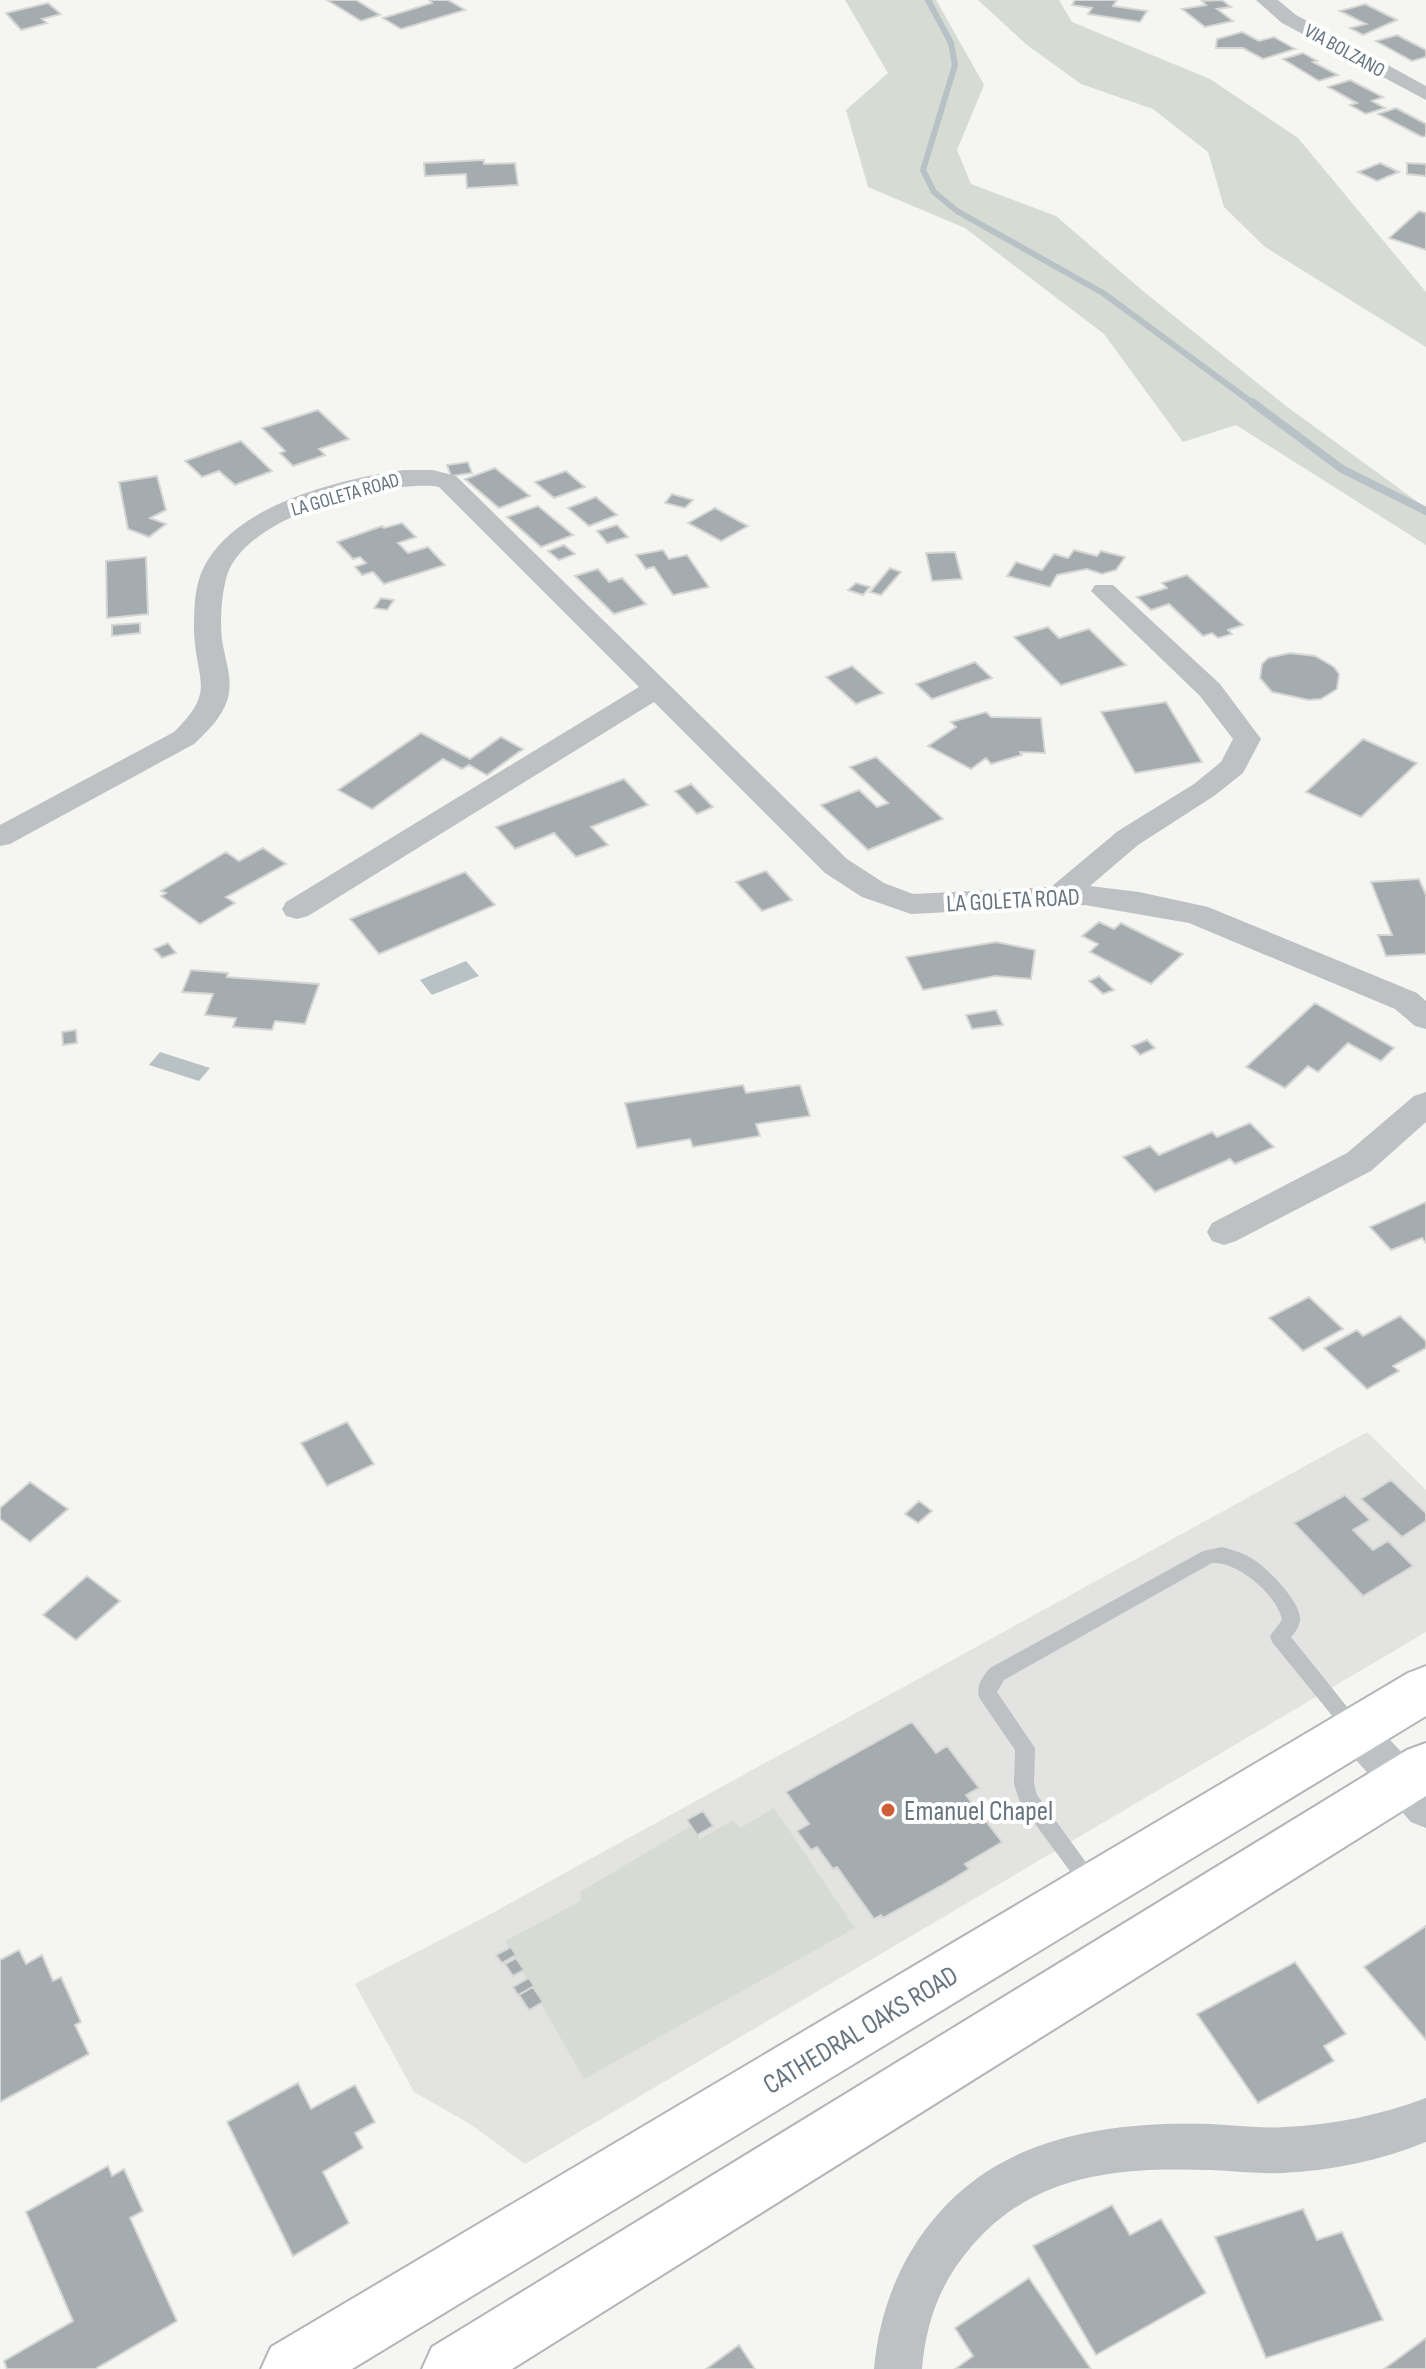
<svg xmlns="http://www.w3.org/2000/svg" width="1426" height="2369" viewBox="0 0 1426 2369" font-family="'Sofia Sans Condensed',sans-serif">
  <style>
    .built { fill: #e3e4e2 }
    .green { fill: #d6dbd4 }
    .water { fill: #b8c1c5 }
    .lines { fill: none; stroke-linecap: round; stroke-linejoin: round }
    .stream-far1 { stroke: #b8c1c5; stroke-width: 6 }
    .stream { stroke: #b8c1c5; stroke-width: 8 }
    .building { fill: #a4acb0; stroke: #d6d6d5; stroke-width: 2 }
    .secondary-casing { stroke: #b2b6ba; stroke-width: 4 }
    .lane { fill: #bdc1c4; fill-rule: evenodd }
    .street { fill: #bdc1c4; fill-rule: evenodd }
    .secondary { fill: #fff; fill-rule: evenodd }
    .poi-dot { fill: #cf5d38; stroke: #fff; stroke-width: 3 }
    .labels { text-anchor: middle; stroke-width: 8; stroke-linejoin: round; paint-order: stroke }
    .far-street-label { font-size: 20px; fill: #677580; stroke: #fff }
    .street-label { font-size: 24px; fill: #677580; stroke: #fff }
    .near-poi-label { font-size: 28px; fill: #677580; stroke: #fff; text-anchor: start }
    .near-street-label { font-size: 28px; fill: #677580; stroke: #fff }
  </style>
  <rect width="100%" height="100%" fill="#f5f5f2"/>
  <path class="built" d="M 1367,1432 L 1426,1490 L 1426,1632 L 525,2164 L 470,2124 L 414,2092 L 355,1984 L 485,1917 Z"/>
  <path class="green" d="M 845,0 L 936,0 L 984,85 L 957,150 L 971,184 L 1056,216 L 1143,291 L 1286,406 L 1426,508 L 1426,545 L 1236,425 L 1183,442 L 1104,334 L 965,228 L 868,187 L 846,110 L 888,73 Z
    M 978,0 L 1059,0 L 1072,22 L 1210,79 L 1298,138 L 1426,292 L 1426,347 L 1265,247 L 1224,207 L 1208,152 L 1153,109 L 1081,84 L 1027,45 Z
    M 774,1808 L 855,1928 L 584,2079 L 505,1941 L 581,1901 L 580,1892 L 691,1826 L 700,1839 L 733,1820 L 740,1828 Z"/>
  <path class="water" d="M 466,961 L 479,976 L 432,995 L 420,980 Z
    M 160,1052 L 210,1068 L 199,1081 L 149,1065 Z"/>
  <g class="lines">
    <path class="stream-far1" d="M 928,0 L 951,43 L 955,65 L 923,170 L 934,192 L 957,211 L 1103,293 L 1254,404"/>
    <path class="stream" d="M 1252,402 L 1342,469 L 1426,511"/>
  </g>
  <path class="building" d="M 327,0 L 356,0 L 380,15 L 361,21 Z
    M 448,0 L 465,10 L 401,29 L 383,18 L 432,3 L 429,0 Z
    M 1075,0 L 1117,0 L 1113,6 L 1147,11 L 1140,22 L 1088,14 L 1092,8 L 1072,5 Z
    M 1222,0 L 1231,7 L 1217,9 L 1233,21 L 1205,27 L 1182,9 L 1206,5 L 1202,1 Z
    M 48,3 L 61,14 L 42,19 L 47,23 L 21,30 L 6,13 Z
    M 1365,4 L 1397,20 L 1363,35 L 1350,28 L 1366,24 L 1340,11 Z
    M 1242,32 L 1259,41 L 1274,37 L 1295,49 L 1263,59 L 1243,48 L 1216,48 L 1217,39 Z
    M 1397,35 L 1426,50 L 1426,57 L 1412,61 L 1376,41 Z
    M 1303,53 L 1317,61 L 1313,62 L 1338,75 L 1319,81 L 1283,59 Z
    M 1350,80 L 1383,97 L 1372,101 L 1385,108 L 1366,114 L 1350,105 L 1357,103 L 1328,87 Z
    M 1396,108 L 1426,124 L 1426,136 L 1422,137 L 1378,114 Z
    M 484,160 L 484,164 L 515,163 L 518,185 L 467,188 L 466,174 L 425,176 L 424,163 Z
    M 1380,163 L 1399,172 L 1377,181 L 1358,172 Z
    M 1407,163 L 1426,164 L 1426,176 L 1407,174 Z
    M 1419,211 L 1426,213 L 1426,250 L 1389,238 Z
    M 318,410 L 349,439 L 319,449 L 325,455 L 293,466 L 280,453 L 285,451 L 262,428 Z
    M 241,441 L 272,471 L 235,485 L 219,471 L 202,477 L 185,461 Z
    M 468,462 L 472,473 L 451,476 L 447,465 Z
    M 495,468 L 530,496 L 499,508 L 465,479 Z
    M 566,471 L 585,487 L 554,498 L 535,482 Z
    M 157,476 L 166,510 L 150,518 L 166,524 L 149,537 L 128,529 L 119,482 Z
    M 672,494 L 693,500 L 685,508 L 665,503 Z
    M 596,497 L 617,515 L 589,526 L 568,508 Z
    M 538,506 L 573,535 L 541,547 L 507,517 Z
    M 715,508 L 748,526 L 721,541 L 688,523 Z
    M 402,523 L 416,537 L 398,543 L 408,553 L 428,547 L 445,565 L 384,584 L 373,572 L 362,575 L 355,567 L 366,563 L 360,557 L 353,559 L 337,542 L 382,526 L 384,528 Z
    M 617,525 L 628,537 L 607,543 L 597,531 Z
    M 564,545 L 575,554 L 559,560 L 548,551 Z
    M 663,550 L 669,559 L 687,555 L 709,587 L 673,595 L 654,567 L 646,569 L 636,555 Z
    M 1074,550 L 1097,556 L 1101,551 L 1125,557 L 1116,570 L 1102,574 L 1087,569 L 1057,575 L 1050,587 L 1007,576 L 1016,562 L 1042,570 L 1054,554 L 1068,558 Z
    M 955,552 L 962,579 L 932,581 L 926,553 Z
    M 146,557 L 148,614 L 107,618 L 106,561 Z
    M 890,568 L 901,572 L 881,595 L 870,592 Z
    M 598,569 L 609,582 L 622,578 L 646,604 L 614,614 L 575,576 Z
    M 1187,575 L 1243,625 L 1228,630 L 1232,634 L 1218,638 L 1212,633 L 1203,636 L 1169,604 L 1151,610 L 1137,597 L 1167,588 L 1162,583 Z
    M 856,583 L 870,587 L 863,595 L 848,590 Z
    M 381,598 L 394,600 L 387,610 L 374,608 Z
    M 140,623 L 140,633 L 112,636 L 112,625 Z
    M 1048,627 L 1059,638 L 1089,629 L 1126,665 L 1061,685 L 1014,637 Z
    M 1290,653 L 1315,656 L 1334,667 L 1339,674 L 1337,689 L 1321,699 L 1309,700 L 1272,692 L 1260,678 L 1262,664 L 1268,658 Z
    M 975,662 L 992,678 L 932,699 L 916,684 Z
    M 852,666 L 883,693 L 856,704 L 826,677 Z
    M 1166,702 L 1202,762 L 1135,773 L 1101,712 Z
    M 986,712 L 991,717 L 1041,718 L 1045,753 L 1020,752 L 1022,755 L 991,764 L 986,758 L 971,769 L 928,746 L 956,727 L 951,722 Z
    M 421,733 L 470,759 L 501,737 L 523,749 L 487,775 L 469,765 L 462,769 L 443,759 L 372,809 L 338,790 Z
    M 1363,739 L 1417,763 L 1361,817 L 1306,792 Z
    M 876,757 L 943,819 L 868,850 L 821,805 L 859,790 L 877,807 L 888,803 L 850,767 Z
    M 624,779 L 648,805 L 591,827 L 608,845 L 576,857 L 554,833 L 515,849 L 496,827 Z
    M 691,784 L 713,807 L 697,814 L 675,791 Z
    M 263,848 L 286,864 L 226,897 L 235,903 L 200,924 L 161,896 L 166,893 L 161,891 L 226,852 L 239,861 Z
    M 766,871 L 792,900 L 762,911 L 736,882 Z
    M 465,872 L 495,905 L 379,954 L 350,919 Z
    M 1419,879 L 1426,895 L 1426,954 L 1386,956 L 1378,935 L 1392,935 L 1371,882 Z
    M 1099,922 L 1114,929 L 1121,923 L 1183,954 L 1151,984 L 1090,952 L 1098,944 L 1082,936 Z
    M 996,942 L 1035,950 L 1031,979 L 995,976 L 923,990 L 906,957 Z
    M 168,943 L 176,953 L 162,958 L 154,949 Z
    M 191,970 L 228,973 L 227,977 L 319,984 L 305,1024 L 275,1021 L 272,1030 L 233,1027 L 236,1018 L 205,1015 L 213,994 L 182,992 Z
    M 1099,976 L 1114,990 L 1103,994 L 1089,981 Z
    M 1315,1003 L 1394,1048 L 1381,1061 L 1348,1043 L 1318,1072 L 1308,1066 L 1285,1088 L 1246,1067 Z
    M 996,1010 L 1003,1025 L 972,1029 L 966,1015 Z
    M 76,1030 L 77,1043 L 63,1045 L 62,1032 Z
    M 1147,1040 L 1155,1048 L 1140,1055 L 1132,1046 Z
    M 743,1085 L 746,1093 L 800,1085 L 810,1116 L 756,1124 L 760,1136 L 693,1147 L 690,1139 L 637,1148 L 625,1103 Z
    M 1250,1123 L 1274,1147 L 1235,1164 L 1230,1159 L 1155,1192 L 1123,1157 L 1150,1146 L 1159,1155 L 1212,1132 L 1217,1137 Z
    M 1426,1202 L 1426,1243 L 1422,1238 L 1391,1250 L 1370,1227 Z
    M 1309,1297 L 1343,1329 L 1303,1351 L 1269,1318 Z
    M 1400,1316 L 1426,1341 L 1426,1348 L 1393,1366 L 1399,1371 L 1367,1389 L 1324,1348 L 1357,1330 L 1363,1336 Z
    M 347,1422 L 374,1464 L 327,1486 L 301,1443 Z
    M 1391,1480 L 1426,1513 L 1426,1521 L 1402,1537 L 1361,1499 Z
    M 30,1482 L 68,1509 L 30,1542 L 0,1519 L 0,1508 Z
    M 1345,1495 L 1370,1520 L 1353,1530 L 1373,1550 L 1388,1541 L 1413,1566 L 1363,1596 L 1294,1523 Z
    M 919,1501 L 932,1511 L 918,1523 L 905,1514 Z
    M 87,1576 L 120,1601 L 76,1640 L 43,1615 Z
    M 912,1722 L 936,1753 L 947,1746 L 979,1788 L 966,1795 L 1002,1842 L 965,1864 L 969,1869 L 941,1886 L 883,1918 L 881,1915 L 874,1919 L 837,1867 L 833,1869 L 817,1847 L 811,1850 L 797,1831 L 809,1824 L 786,1792 Z
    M 703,1811 L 713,1826 L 697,1835 L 687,1820 Z
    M 1426,1926 L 1426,2040 L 1364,1967 Z
    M 511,1947 L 516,1955 L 502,1963 L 496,1955 Z
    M 19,1950 L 26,1964 L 42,1955 L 53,1981 L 61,1977 L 81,2022 L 75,2025 L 89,2054 L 0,2102 L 0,1960 Z
    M 516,1958 L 524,1970 L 513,1976 L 505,1964 Z
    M 1295,1962 L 1346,2034 L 1324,2046 L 1334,2061 L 1258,2103 L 1197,2014 Z
    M 529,1978 L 534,1986 L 518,1995 L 513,1987 Z
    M 533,1987 L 543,2002 L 529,2010 L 519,1995 Z
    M 298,2083 L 311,2109 L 355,2085 L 375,2122 L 355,2133 L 363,2148 L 323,2172 L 349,2223 L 293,2256 L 227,2122 Z
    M 108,2166 L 112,2176 L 124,2169 L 143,2211 L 130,2218 L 177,2321 L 95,2369 L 7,2369 L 4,2361 L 73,2321 L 26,2212 Z
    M 1112,2205 L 1130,2235 L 1161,2219 L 1206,2293 L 1096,2355 L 1033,2246 Z
    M 1303,2209 L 1317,2240 L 1342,2232 L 1383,2320 L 1266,2358 L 1215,2237 Z
    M 1029,2278 L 1091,2369 L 955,2369 L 973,2356 L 955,2328 Z
    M 1426,2338 L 1426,2369 L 1384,2369 Z
    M 739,2345 L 755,2369 L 706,2369 Z"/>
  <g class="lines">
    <g class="secondary-casing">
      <path id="secondary" d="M 1426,1666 L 1426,1716 L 352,2369 L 261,2369 L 271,2347 L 1408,1673 Z
        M 1426,1743 L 1426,1796 L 512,2369 L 422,2369 L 432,2347 L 1407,1750 Z"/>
    </g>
    <path class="lane" d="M 1222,1547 C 1232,1550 1242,1552 1251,1558 C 1266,1566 1303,1604 1300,1621 C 1299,1627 1295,1633 1291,1637 L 1364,1728 L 1361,1734 L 1354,1736 L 1347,1734 L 1272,1642 L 1270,1636 L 1282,1620 C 1277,1595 1238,1561 1212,1563 L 1004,1680 L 997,1692 L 1035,1748 L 1034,1784 L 1037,1795 L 1101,1883 L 1098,1890 L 1091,1892 L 1084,1890 L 1021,1805 L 1014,1784 L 1015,1750 L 980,1699 C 975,1687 982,1677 990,1668 L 1203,1551 Z"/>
    <path class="street" d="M 1256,0 L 1278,0 L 1296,15 L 1426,86 L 1426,100 L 1282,23 Z
      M 404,470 L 433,470 L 456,476 L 847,859 L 884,883 L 913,894 L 1051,887 L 1118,831 L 1194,784 L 1221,762 L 1233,739 L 1200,696 L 1091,591 L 1095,585 L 1113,585 L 1220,684 L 1261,739 L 1243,773 L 1214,796 L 1138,845 L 1090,886 L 1139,892 L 1208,907 L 1417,993 L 1426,1001 L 1426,1029 L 1415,1026 L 1395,1009 L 1189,923 L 1085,905 L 911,914 L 862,897 L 825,873 L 654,702 L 308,916 L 297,919 L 286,916 L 282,909 L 286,902 L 639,687 L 439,487 L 433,486 C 377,482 241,517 226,579 C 221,598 220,621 222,640 C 225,660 234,681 227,701 C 221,718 207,732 194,744 L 10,844 L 0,846 L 0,825 L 174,732 C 217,690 196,682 194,631 C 194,612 194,589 202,571 C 231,505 340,479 404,470 Z
      M 1426,1092 L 1426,1122 L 1371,1171 L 1236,1241 L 1224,1245 L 1212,1241 L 1207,1232 L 1212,1223 L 1347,1153 L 1414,1096 Z
      M 1356,1713 L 1370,1718 L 1426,1779 L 1426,1828 L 1411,1822 L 1342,1744 L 1336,1731 L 1342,1718 Z
      M 1426,2098 L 1426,2142 C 1381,2160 1332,2171 1283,2173 C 1259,2174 1235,2171 1210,2170 C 1119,2167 1034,2173 971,2247 C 940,2283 926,2322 922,2369 L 874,2369 C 879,2312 900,2257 938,2214 C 1006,2135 1112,2121 1211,2124 C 1235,2125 1259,2129 1284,2127 C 1332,2125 1381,2115 1426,2098 Z"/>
    <use href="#secondary" class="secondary"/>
  </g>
  <circle class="poi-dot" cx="888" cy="1810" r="8"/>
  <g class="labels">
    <g class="far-street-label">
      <text transform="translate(1345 50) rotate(29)" y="7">VIA BOLZANO</text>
      <text transform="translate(345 494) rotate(-16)" y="7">LA GOLETA ROAD</text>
    </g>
    <g class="street-label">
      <text transform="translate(1013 900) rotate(-3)" y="8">LA GOLETA ROAD</text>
    </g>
    <g class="near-poi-label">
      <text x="904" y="1820">Emanuel Chapel</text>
    </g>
    <g class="near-street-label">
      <text transform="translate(860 2029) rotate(-31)" y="10">CATHEDRAL OAKS ROAD</text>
    </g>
  </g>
</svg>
